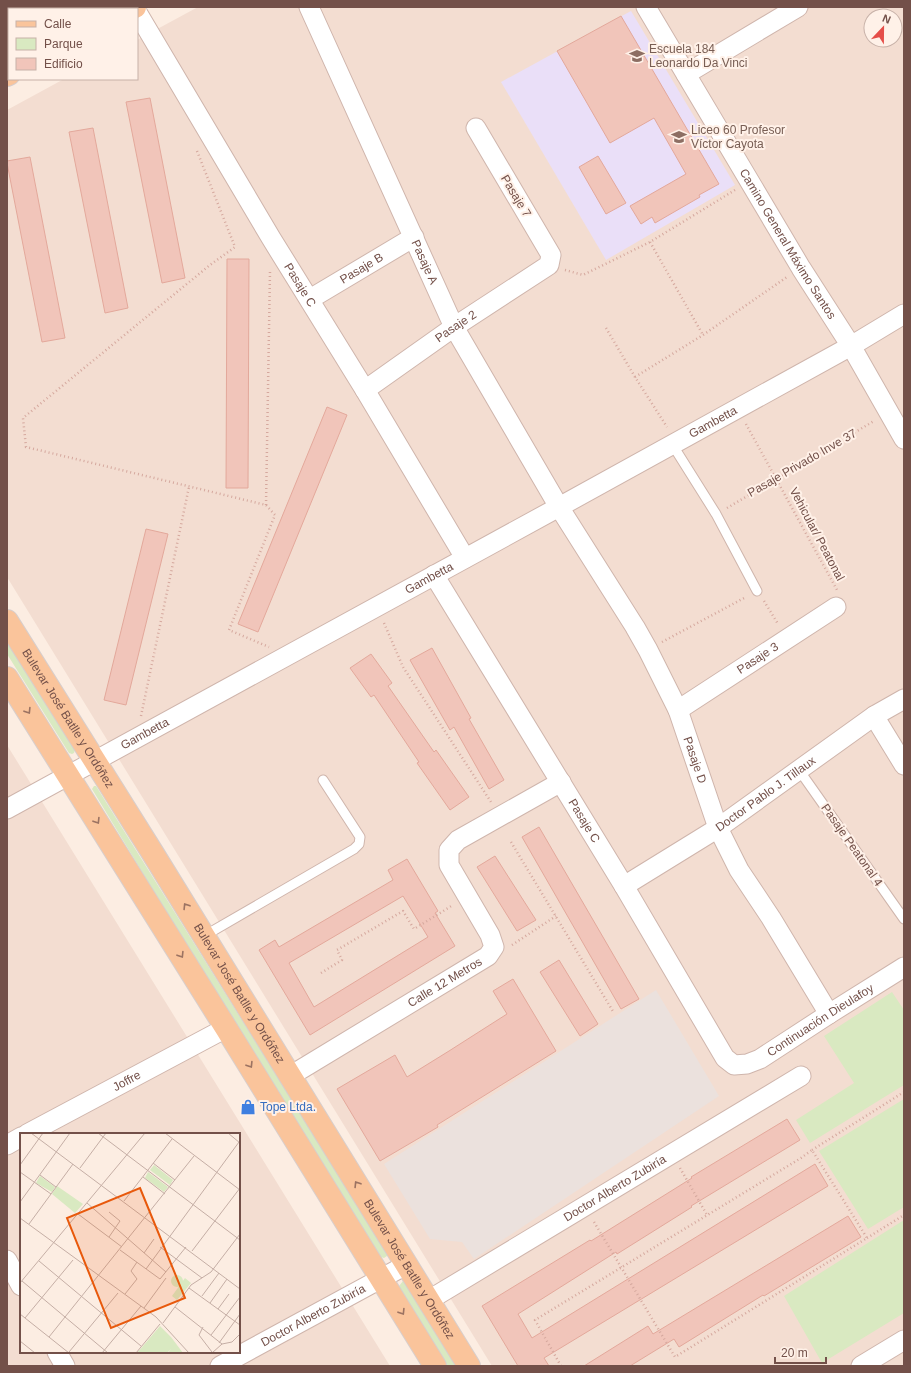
<svg xmlns="http://www.w3.org/2000/svg" width="911" height="1373" viewBox="0 0 911 1373" font-family="Arial,sans-serif">
  <style>
    .residential { fill: #f3ddd1; fill-rule: evenodd }
    .industrial { fill: #ebe1dd }
    .education { fill: #eadff8 }
    .green { fill: #d9e9c1 }
    .building { fill: #f1c5ba; stroke: #e3a89b; fill-rule: evenodd }
    .lines { fill: none; stroke-linecap: round; stroke-linejoin: round }
    .lane-casing { stroke: #cfb5ac; stroke-width: 11 }
    .street-casing { stroke: #cfb5ac; stroke-width: 21 }
    .primary-casing { stroke: #d8cecc; stroke-width: 24 }
    .path { stroke: #d5a89e; stroke-width: 2.5; stroke-dasharray: 1 3; stroke-linecap: butt }
    .lane { stroke: #fff; stroke-width: 9 }
    .street { stroke: #fff; stroke-width: 19 }
    .primary { stroke: #fac49b; stroke-width: 22 }
    .oneway { stroke: #9c7362 }
    .labels { text-anchor: middle; stroke-width: 4; stroke-linejoin: round; paint-order: stroke }
    .education-label { font-size: 12px; fill: #785e54; stroke: #fff1e8; text-anchor: start }
    .street-label { font-size: 12px; fill: #735049; stroke: #fff1e8 }
    .shop-label { font-size: 12px; fill: #366cbe; stroke: #fff1e8; text-anchor: start }
    .inset-road { fill: none; stroke: #c5aea5; stroke-width: 1 }
    .view { fill: #e8590c; fill-opacity: 0.15; stroke: #e8590c; stroke-width: 2 }
    .inset-edge { fill: none; stroke: #735049; stroke-width: 2 }
  </style>
  <rect width="100%" height="100%" fill="#fcede2"/>
  <path class="residential" d="M 7,7 L 85,7 L 81,9 L 9,9 L 9,47 L 7,48 Z
    M 198,7 L 904,7 L 904,1366 L 492,1366 L 7,577 L 7,110 L 64,79 L 137,79 L 137,40 ZM 871,16 L 895,16 L 895,40 L 871,40 Z
    M 7,745 L 390,1366 L 7,1366 ZM 21,1134 L 239,1134 L 239,1352 L 21,1352 Z"/>
  <path class="industrial" d="M 656,990 L 719,1096 L 474,1259 L 462,1242 L 430,1239 L 384,1164 Z"/>
  <path class="education" d="M 631,11 L 735,185 L 606,260 L 501,82 Z"/>
  <path class="green" d="M 7,640 L 75,750 L 74,753 L 72,754 L 69,753 L 7,654 Z
    M 94,786 L 96,786 L 387,1253 L 387,1256 L 384,1258 L 381,1257 L 150,885 L 92,789 Z
    M 892,992 L 904,1010 L 904,1085 L 810,1143 L 796,1120 L 854,1083 L 824,1036 Z
    M 904,1099 L 904,1207 L 868,1229 L 819,1151 Z
    M 904,1220 L 904,1313 L 822,1363 L 784,1296 Z
    M 403,1281 L 406,1282 L 457,1366 L 447,1366 L 399,1286 Z"/>
  <path class="building" d="M 621,16 L 719,184 L 699,195 L 700,197 L 655,223 L 652,217 L 641,224 L 630,206 L 686,174 L 654,118 L 610,143 L 557,51 Z
    M 150,98 L 185,278 L 162,283 L 126,102 Z
    M 93,128 L 128,308 L 105,313 L 69,132 Z
    M 598,156 L 626,203 L 606,214 L 579,167 Z
    M 30,157 L 65,338 L 42,342 L 7,163 L 7,161 Z
    M 227,259 L 249,259 L 248,488 L 226,488 Z
    M 327,407 L 347,415 L 258,632 L 238,624 Z
    M 146,529 L 168,534 L 126,705 L 104,700 Z
    M 432,648 L 471,718 L 469,719 L 504,780 L 489,789 L 454,727 L 450,730 L 410,660 Z
    M 371,654 L 392,683 L 388,686 L 434,752 L 436,750 L 469,797 L 450,810 L 417,763 L 419,762 L 374,695 L 371,697 L 350,668 Z
    M 539,827 L 639,999 L 621,1009 L 522,837 Z
    M 495,856 L 536,920 L 517,931 L 477,867 Z
    M 407,859 L 438,911 L 435,913 L 455,946 L 310,1035 L 259,950 L 275,940 L 279,947 L 393,880 L 388,870 ZM 403,896 L 428,937 L 314,1007 L 289,963 Z
    M 559,960 L 598,1024 L 580,1036 L 540,972 Z
    M 513,979 L 556,1051 L 437,1125 L 438,1127 L 380,1161 L 337,1089 L 395,1055 L 407,1077 L 449,1051 L 507,1014 L 493,991 Z
    M 787,1119 L 800,1140 L 691,1206 L 692,1207 L 617,1254 L 616,1252 L 518,1314 L 532,1338 L 815,1164 L 828,1186 L 544,1358 L 549,1366 L 518,1366 L 482,1306 L 590,1240 L 591,1241 L 692,1178 L 691,1177 Z
    M 848,1216 L 861,1237 L 764,1296 L 763,1295 L 679,1347 L 674,1339 L 630,1366 L 584,1366 L 648,1326 L 653,1334 Z"/>
  <g class="lines">
    <g class="lane-casing">
      <path id="lane" d="M 672,444 L 716,514 L 757,591
        M 799,770 L 904,919
        M 204,936 L 354,849 L 359,844 L 360,837 L 323,780"/>
    </g>
    <g class="street-casing">
      <g id="street">
        <path id="s1" d="M 309,7 L 454,327 L 559,507 L 635,627 L 648,650 L 678,710 L 718,828 L 739,870 L 771,918 L 829,1014"/>
        <path id="s2" d="M 646,7 L 801,268 L 851,346 L 904,439"/>
        <path id="s3" d="M 137,12 L 271,238 L 365,390 L 465,558"/>
        <path d="M 686,74 L 798,7"/>
        <path id="s4" d="M 310,299 L 414,237"/>
        <path id="s5" d="M 365,390 L 454,327 L 549,265 L 551,255 L 476,128"/>
        <path id="s6" d="M 434,575 L 624,886 L 725,1058 L 734,1065 L 747,1064 L 760,1059 L 829,1014 L 904,967"/>
        <path id="s7" d="M 678,710 L 836,607"/>
        <path d="M 874,716 L 904,765"/>
        <path id="s8" d="M 7,809 L 559,507 L 851,346 L 904,314"/>
        <path id="s9" d="M 624,886 L 718,828 L 874,716 L 904,699"/>
        <path id="s10" d="M 290,1076 L 488,956 L 494,947 L 490,935 L 449,865 L 449,850 L 458,840 L 561,782"/>
        <path id="s11" d="M 27,1134 L 226,1028"/>
        <path d="M 7,1145 L 21,1137"/>
        <path d="M 7,1260 L 21,1286"/>
        <path id="s12" d="M 429,1300 L 801,1076"/>
        <path d="M 57,1352 L 65,1366"/>
        <path id="s13" d="M 220,1366 L 406,1265"/>
        <path d="M 861,1366 L 904,1340"/>
      </g>
    </g>
    <g class="primary-casing">
      <g id="primary">
        <path d="M 131,9 L 135,7"/>
        <path d="M 7,75 L 9,74"/>
        <path id="s14" d="M 7,621 L 152,852 L 469,1366"/>
        <path d="M 7,678 L 226,1028 L 435,1366"/>
      </g>
    </g>
    <path class="path" d="M 197,151 L 235,247 L 210,265 L 23,418 L 26,447 L 266,505 L 275,515 L 229,630 L 269,647
      M 650,242 L 703,335
      M 565,270 L 583,275 L 650,242 L 735,190
      M 606,328 L 635,377 L 667,427
      M 635,377 L 703,335 L 787,277
      M 746,424 L 837,590
      M 266,505 L 270,271
      M 727,508 L 874,421
      M 764,601 L 778,624
      M 384,623 L 403,667 L 491,802
      M 662,642 L 746,597
      M 141,716 L 189,487
      M 511,842 L 614,1013
      M 512,945 L 556,916
      M 321,973 L 342,960 L 337,950 L 403,911 L 414,929 L 453,905
      M 812,1150 L 904,1092
      M 680,1168 L 707,1215
      M 867,1238 L 904,1215
      M 561,1366 L 535,1320 L 801,1158 L 812,1150 L 867,1238 L 675,1357 L 594,1222"/>
    <use href="#lane" class="lane"/>
    <use href="#street" class="street"/>
    <use href="#primary" class="primary"/>
  </g>
  <defs><path id="oneway-chevron" d="M-2-3.5L2.5 0L-2 3.5" fill="none" stroke-width="1.6" stroke-linecap="round" stroke-linejoin="round"/></defs>
  <g class="oneway">
    <use href="#oneway-chevron" transform="translate(28 711) rotate(58)"/>
    <use href="#oneway-chevron" transform="translate(97 821) rotate(58)"/>
    <use href="#oneway-chevron" transform="translate(186 906) rotate(-122)"/>
    <use href="#oneway-chevron" transform="translate(181 955) rotate(58)"/>
    <use href="#oneway-chevron" transform="translate(250 1065) rotate(58)"/>
    <use href="#oneway-chevron" transform="translate(357 1184) rotate(-122)"/>
    <use href="#oneway-chevron" transform="translate(402 1312) rotate(58)"/>
  </g>
  <defs>
    <g id="school-bare" transform="scale(1.2)"><path d="M0-5L7-2L0 1L-7-2ZM-4 1L0 2.5L4 1V4Q0 6-4 4Z" fill="#8d6e63" stroke="#fff1e8" stroke-width="2.5" paint-order="stroke"/></g>
    <g id="shop-bare" transform="scale(1.2)"><path d="M-5-2.5h2.3a2.7 3.5 0 0 1 5.4 0H5L5.5 6h-11ZM-1.5-2.5h3a1.5 2.3 0 0 0-3 0Z" fill="#3f7fe0" stroke="#fff1e8" stroke-width="2.5" paint-order="stroke"/></g>
  </defs>
  <g fill-rule="evenodd">
    <use href="#school-bare" x="637" y="56"/>
    <use href="#school-bare" x="679" y="137"/>
    <use href="#shop-bare" x="248" y="1107"/>
  </g>
  <g class="labels">
    <g class="education-label">
      <text x="649" y="53">Escuela 184<tspan x="649" dy="14">Leonardo Da Vinci</tspan></text>
      <text x="691" y="134">Liceo 60 Profesor<tspan x="691" dy="14">Víctor Cayota</tspan></text>
    </g>
    <g class="street-label">
      <text transform="translate(516 196) rotate(59)" y="4">Pasaje 7</text>
      <text dy="4" stroke="none"><textPath href="#s2" startOffset="276">Camino General Máximo Santos</textPath></text>
      <text dy="4" stroke="none"><textPath href="#s1" startOffset="280">Pasaje A</textPath></text>
      <text dy="4" stroke="none"><textPath href="#s4" startOffset="60">Pasaje B</textPath></text>
      <text dy="4" stroke="none"><textPath href="#s3" startOffset="318">Pasaje C</textPath></text>
      <text dy="4" stroke="none"><textPath href="#s5" startOffset="111">Pasaje 2</textPath></text>
      <text dy="4" stroke="none"><textPath href="#s8" startOffset="805">Gambetta</textPath></text>
      <text transform="translate(802 463) rotate(-30)" y="4">Pasaje Privado Inve 37</text>
      <text transform="translate(817 534) rotate(62)" y="4">Vehicular/ Peatonal</text>
      <text dy="4" stroke="none"><textPath href="#s8" startOffset="481">Gambetta</textPath></text>
      <text dy="4" stroke="none"><textPath href="#s7" startOffset="95">Pasaje 3</textPath></text>
      <text dy="4" stroke="none"><textPath href="#s14" startOffset="115">Bulevar José Batlle y Ordóñez</textPath></text>
      <text dy="4" stroke="none"><textPath href="#s8" startOffset="157">Gambetta</textPath></text>
      <text dy="4" stroke="none"><textPath href="#s1" startOffset="848">Pasaje D</textPath></text>
      <text dy="4" stroke="none"><textPath href="#s9" startOffset="169">Doctor Pablo J. Tillaux</textPath></text>
      <text dy="4" stroke="none"><textPath href="#s6" startOffset="288">Pasaje C</textPath></text>
      <text transform="translate(852 845) rotate(55)" y="4">Pasaje Peatonal 4</text>
      <text dy="4" stroke="none"><textPath href="#s10" startOffset="181">Calle 12 Metros</textPath></text>
      <text dy="4" stroke="none"><textPath href="#s14" startOffset="439">Bulevar José Batlle y Ordóñez</textPath></text>
      <text dy="4" stroke="none"><textPath href="#s6" startOffset="674">Continuación Dieulafoy</textPath></text>
      <text dy="4" stroke="none"><textPath href="#s11" startOffset="113">Joffre</textPath></text>
      <text dy="4" stroke="none"><textPath href="#s12" startOffset="217">Doctor Alberto Zubiría</textPath></text>
      <text dy="4" stroke="none"><textPath href="#s14" startOffset="763">Bulevar José Batlle y Ordóñez</textPath></text>
      <text dy="4" stroke="none"><textPath href="#s13" startOffset="106">Doctor Alberto Zubiría</textPath></text>
    </g>
    <g class="shop-label">
      <text x="260" y="1111">Tope Ltda.</text>
    </g>
  </g>
  <g transform="translate(20 1133)">
    <rect width="220" height="220" fill="#fcede2"/>
    <path d="M 134,32 L 153,47 L 150,52 L 130,37 ZM 128,39 L 148,54 L 144,59 L 125,45 ZM 20,43 L 35,54 L 32,59 L 16,50 ZM 37,53 L 63,71 L 55,80 L 32,61 ZM151 148a6 6 0 1 1 12 0a6 6 0 1 1-12 0ZM 165,145 L 171,150 L 157,167 L 152,163 ZM 140,193 L 151,204 L 163,220 L 148,220 L 151,216 L 147,220 L 117,220 Z" fill="#d9e9c1"/>
    <path class="inset-road" d="M 11,0 L 220,156M 78,0 L 220,107M 145,0 L 220,57M 208,0 L 220,10M 133,30 L 155,47M 0,32 L 23,0M 60,35 L 86,0M 0,39 L 31,61M 20,42 L 36,54M 123,44 L 145,61M 104,68 L 152,6M 0,69 L 50,0M 67,70 L 146,139M 58,81 L 102,114M 0,85 L 136,184 L 169,220M 9,91 L 53,31M 89,104 L 100,88 L 89,79M 140,114 L 182,145M 100,117 L 140,146 L 166,114M 172,118 L 220,55M 124,120 L 134,106M 19,128 L 121,213M 126,136 L 219,9M 2,148 L 88,220M 0,150 L 125,0M 169,155 L 220,192M 105,161 L 117,146 L 111,138 L 117,129M 182,163 L 199,140M 190,170 L 207,146M 155,174 L 202,211M 124,175 L 146,145M 198,176 L 209,161M 0,181 L 49,220M 5,185 L 53,127M 143,190 L 171,152 L 191,139 L 220,101M 183,194 L 179,202 L 192,219M 191,202 L 220,164M 29,204 L 174,23M 0,208 L 15,220M 199,210 L 220,181M 49,219 L 98,160M 82,220 L 121,173M 116,220 L 140,191M 192,220 L 202,211 L 212,209 L 220,201"/>
    <path class="view" d="M 120,55 L 165,165 L 91,195 L 47,85 Z"/>
    <rect width="220" height="220" class="inset-edge"/>
  </g>
  <rect width="911" height="1373" fill="none" stroke="#735049" stroke-width="16"/>
  <rect x="8" y="8" width="130" height="72" fill="#fff1e8" stroke="#c7b1a8"/>
  <rect x="16" y="21" width="20" height="6" fill="#fac49b" stroke="#c7b1a8"/>
  <text x="44" y="28" font-size="12" fill="#735049">Calle</text>
  <rect x="16" y="38" width="20" height="12" fill="#d9e9c1" stroke="#c7b1a8"/>
  <text x="44" y="48" font-size="12" fill="#735049">Parque</text>
  <rect x="16" y="58" width="20" height="12" fill="#f1c5ba" stroke="#c7b1a8"/>
  <text x="44" y="68" font-size="12" fill="#735049">Edificio</text>
  <g transform="translate(883 28) rotate(22)"><circle r="19" fill="#fff1e8" stroke="#c7b1a8"/>
  <path d="M0-3L7 15L0 10L-7 15Z" fill="#e54d48"/>
  <text y="-6" font-size="11" font-weight="bold" text-anchor="middle" fill="#735049">N</text>
  </g>
  <path d="M775 1357v6h51v-6" fill="none" stroke="#735049" stroke-width="2"/>
  <text x="781" y="1357" font-size="12" fill="#735049" stroke="#fff1e8" stroke-width="3" paint-order="stroke">20 m</text>
</svg>
